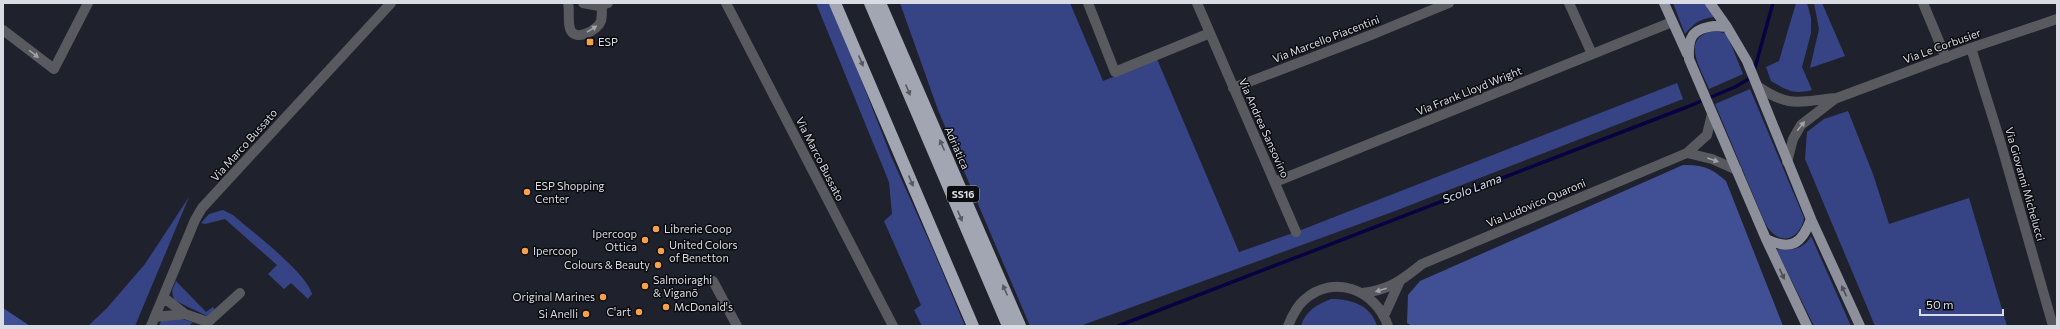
<svg xmlns="http://www.w3.org/2000/svg" width="2060" height="329" viewBox="0 0 2060 329" font-family="Commissioner,sans-serif">
  <style>
    .green { fill: #364486 }
    .forest { fill: #415094 }
    .lines { fill: none; stroke-linecap: round; stroke-linejoin: round }
    .stream { stroke: #080243; stroke-width: 3.5 }
    .minor { stroke: #585a5f; stroke-width: 10 }
    .major { stroke: #8d909b; stroke-width: 10 }
    .highway { stroke: #a2a6b2; stroke-width: 12 }
    .oneway { fill: #a0a2a8 }
    .oneway2 { fill: #565961 }
    .oneway3 { fill: #4c4e56 }
    .poi-dot { fill: #f8a04b; stroke: #0b0c10; stroke-width: 1.5 }
    .labels { text-anchor: middle; stroke-width: 3; stroke-linejoin: round; paint-order: stroke }
    .shield { fill: #0b0c10; stroke: #9c9ea4; stroke-width: 1 }
    .shield-label { font-size: 10px; font-weight: bold; fill: #dadce3 }
    .street-label { font-size: 11px; fill: #dadce3; stroke: #0b0c10 }
    .poi-label { font-size: 11px; fill: #dadce3; stroke: #0b0c10; text-anchor: start }
    .water-label { font-size: 12px; font-style: italic; fill: #d8def2; stroke: #0b0c10 }
  </style>
  <rect width="100%" height="100%" fill="#1f222c"/>
  <path class="green" d="M 816,3 L 831,3 L 891,156 L 934,252 L 965,326 L 922,326 L 914,310 L 921,305 L 884,221 L 892,214 L 889,182 Z
    M 900,3 L 1070,3 L 1103,81 L 1157,59 L 1239,252 L 1296,232 L 1677,83 L 1683,99 L 1395,211 L 1080,326 L 1030,326 L 938,110 Z
    M 1673,3 L 1705,3 L 1718,17 C 1703,17 1695,22 1685,34 Z
    M 1796,3 L 1807,3 L 1811,18 L 1811,33 L 1802,67 L 1812,90 C 1793,95 1787,90 1771,81 L 1766,67 L 1779,61 Z
    M 1814,3 L 1822,3 L 1845,56 L 1810,68 L 1819,29 Z
    M 1714,31 L 1724,33 L 1728,37 L 1743,74 L 1709,89 C 1701,69 1679,37 1714,31 Z
    M 1750,89 L 1804,218 C 1802,232 1789,245 1775,235 C 1768,230 1765,223 1762,216 L 1715,104 Z
    M 1848,111 L 1873,174 L 1889,224 L 1969,198 L 2007,326 L 1875,326 L 1805,159 L 1807,132 L 1824,119 Z
    M 189,197 L 135,326 L 88,326 L 107,308 L 145,264 Z
    M 223,210 L 233,215 C 251,231 306,272 312,294 L 308,299 L 291,283 L 284,289 L 268,274 L 277,265 L 225,219 L 205,224 L 201,223 L 209,214 Z
    M 1811,236 L 1851,326 L 1814,326 L 1776,249 C 1789,251 1804,250 1811,236 Z
    M 176,281 L 206,312 L 213,307 L 215,310 L 207,316 L 174,300 L 172,291 Z
    M 1331,299 C 1351,299 1371,305 1377,326 L 1301,326 C 1305,311 1318,304 1331,299 Z
    M 178,318 L 193,322 L 189,326 L 159,326 L 162,319 Z"/>
  <path class="forest" d="M 1683,165 C 1704,165 1711,168 1726,181 L 1783,326 L 1412,326 L 1407,323 L 1408,295 L 1420,281 Z
    M 3,308 L 30,326 L 3,326 Z"/>
  <g class="lines">
    <path class="stream" d="M 1754,71 L 1773,3
      M 1118,326 L 1687,107 L 1735,87 L 1752,77"/>
    <path class="minor" d="M 568,3 C 570,11 567,24 571,31 C 577,41 598,30 601,21 C 602,16 602,10 602,5
      M 583,3 L 599,6 L 608,3
      M 726,3 L 893,326
      M 1088,3 L 1115,72 L 1210,33
      M 1197,3 L 1296,232
      M 1569,3 L 1592,54
      M 1923,3 L 1946,58
      M 3,30 L 54,69 L 88,3
      M 1971,48 L 2001,144 L 2053,326
      M 1757,86 C 1791,109 1799,101 1837,98 L 1971,48 L 2057,19
      M 1233,88 L 1376,33 L 1449,3
      M 1687,153 L 1712,159 L 1737,170
      M 1787,162 L 1793,139 L 1801,125 L 1836,98
      M 1275,182 L 1672,22
      M 713,281 L 737,326
      M 1362,293 C 1389,290 1401,281 1422,264 L 1687,153 L 1707,135 L 1712,114
      M 163,297 L 185,314 L 208,322 L 240,293
      M 1384,316 L 1399,283
      M 155,317 L 185,314
      M 151,326 L 195,220 L 202,208 L 391,3
      M 1288,326 C 1292,316 1296,307 1304,300 C 1334,273 1376,290 1388,326"/>
    <path class="major" d="M 1664,3 L 1687,54
      M 1710,3 L 1727,27
      M 1714,26 L 1727,27 L 1747,61 L 1811,219 C 1802,244 1791,251 1766,239 L 1689,59 C 1688,38 1691,29 1714,26 Z
      M 1811,219 L 1860,326
      M 1766,239 L 1807,326"/>
    <path class="highway" d="M 835,3 L 973,326
      M 870,3 L 1008,326
      M 880,3 L 1020,326"/>
  </g>
  <defs><path id="oneway-solid" d="M-6-.8H1V-3.2L6.5 0L1 3.2V.8H-6Z"/></defs>
  <g class="oneway">
    <use href="#oneway-solid" transform="translate(592 29) rotate(-32)"/>
    <use href="#oneway-solid" transform="translate(34 54) rotate(37)"/>
    <use href="#oneway-solid" transform="translate(1801 126) rotate(-51)"/>
    <use href="#oneway-solid" transform="translate(1713 160) rotate(19)"/>
    <use href="#oneway-solid" transform="translate(1381 290) rotate(163)"/>
  </g>
  <g class="oneway2">
    <use href="#oneway-solid" transform="translate(861 61) rotate(67)"/>
    <use href="#oneway-solid" transform="translate(908 90) rotate(67)"/>
    <use href="#oneway-solid" transform="translate(942 145) rotate(-114)"/>
    <use href="#oneway-solid" transform="translate(911 181) rotate(67)"/>
    <use href="#oneway-solid" transform="translate(960 216) rotate(67)"/>
    <use href="#oneway-solid" transform="translate(1005 290) rotate(-114)"/>
  </g>
  <g class="oneway3">
    <use href="#oneway-solid" transform="translate(1782 274) rotate(65)"/>
    <use href="#oneway-solid" transform="translate(1844 291) rotate(-115)"/>
  </g>
  <g class="poi-dot">
    <rect x="586" y="38" width="8" height="8" rx="2"/>
    <circle cx="527" cy="192" r="4"/>
    <circle cx="656" cy="229" r="4"/>
    <circle cx="645" cy="240" r="4"/>
    <circle cx="525" cy="251" r="4"/>
    <circle cx="661" cy="251" r="4"/>
    <circle cx="658" cy="265" r="4"/>
    <circle cx="645" cy="286" r="4"/>
    <circle cx="603" cy="297" r="4"/>
    <circle cx="666" cy="307" r="4"/>
    <circle cx="639" cy="312" r="4"/>
    <circle cx="586" cy="314" r="4"/>
  </g>
  <g class="labels">
    <rect class="shield" x="947" y="186" width="32" height="16" rx="3"/>
    <g class="shield-label">
      <text x="963" y="198">SS16</text>
    </g>
    <g class="street-label">
      <text transform="translate(1326 39) rotate(-21)" y="4">Via Marcello Piacentini</text>
      <text transform="translate(1942 46) rotate(-20)" y="4">Via Le Corbusier</text>
      <text transform="translate(1469 91) rotate(-22)" y="4">Via Frank Lloyd Wright</text>
      <text transform="translate(1264 128) rotate(66)" y="4">Via Andrea Sansovino</text>
      <text transform="translate(244 145) rotate(-48)" y="4">Via Marco Bussato</text>
      <text transform="translate(957 148) rotate(66)" y="4">Adriatica</text>
      <text transform="translate(820 159) rotate(63)" y="4">Via Marco Bussato</text>
      <text transform="translate(2025 184) rotate(74)" y="4">Via Giovanni Michelucci</text>
      <text transform="translate(1536 203) rotate(-23)" y="4">Via Ludovico Quaroni</text>
    </g>
    <g class="poi-label">
      <text x="598" y="46">ESP</text>
      <text x="535" y="190">ESP Shopping<tspan x="535" dy="13">Center</tspan></text>
      <text x="664" y="233">Librerie Coop</text>
      <text x="637" y="238" text-anchor="end">Ipercoop<tspan x="637" dy="13">Ottica</tspan></text>
      <text x="669" y="249">United Colors<tspan x="669" dy="13">of Benetton</tspan></text>
      <text x="533" y="255">Ipercoop</text>
      <text x="650" y="269" text-anchor="end">Colours &amp; Beauty</text>
      <text x="653" y="284">Salmoiraghi<tspan x="653" dy="13">&amp; Viganõ</tspan></text>
      <text x="595" y="301" text-anchor="end">Original Marines</text>
      <text x="674" y="311">McDonald's</text>
      <text x="631" y="316" text-anchor="end">C'art</text>
      <text x="578" y="318" text-anchor="end">Si Anelli</text>
    </g>
    <g class="water-label">
      <text transform="translate(1472 189) rotate(-21)" y="4">Scolo Lama</text>
    </g>
  </g>
  <rect width="2060" height="329" fill="none" stroke="#dadce3" stroke-width="8"/>
  <path d="M1920 309v6h83v-6" fill="none" stroke="#dadce3" stroke-width="2"/>
  <text x="1926" y="309" font-size="12" fill="#dadce3" stroke="#0b0c10" stroke-width="3" paint-order="stroke">50 m</text>
</svg>
